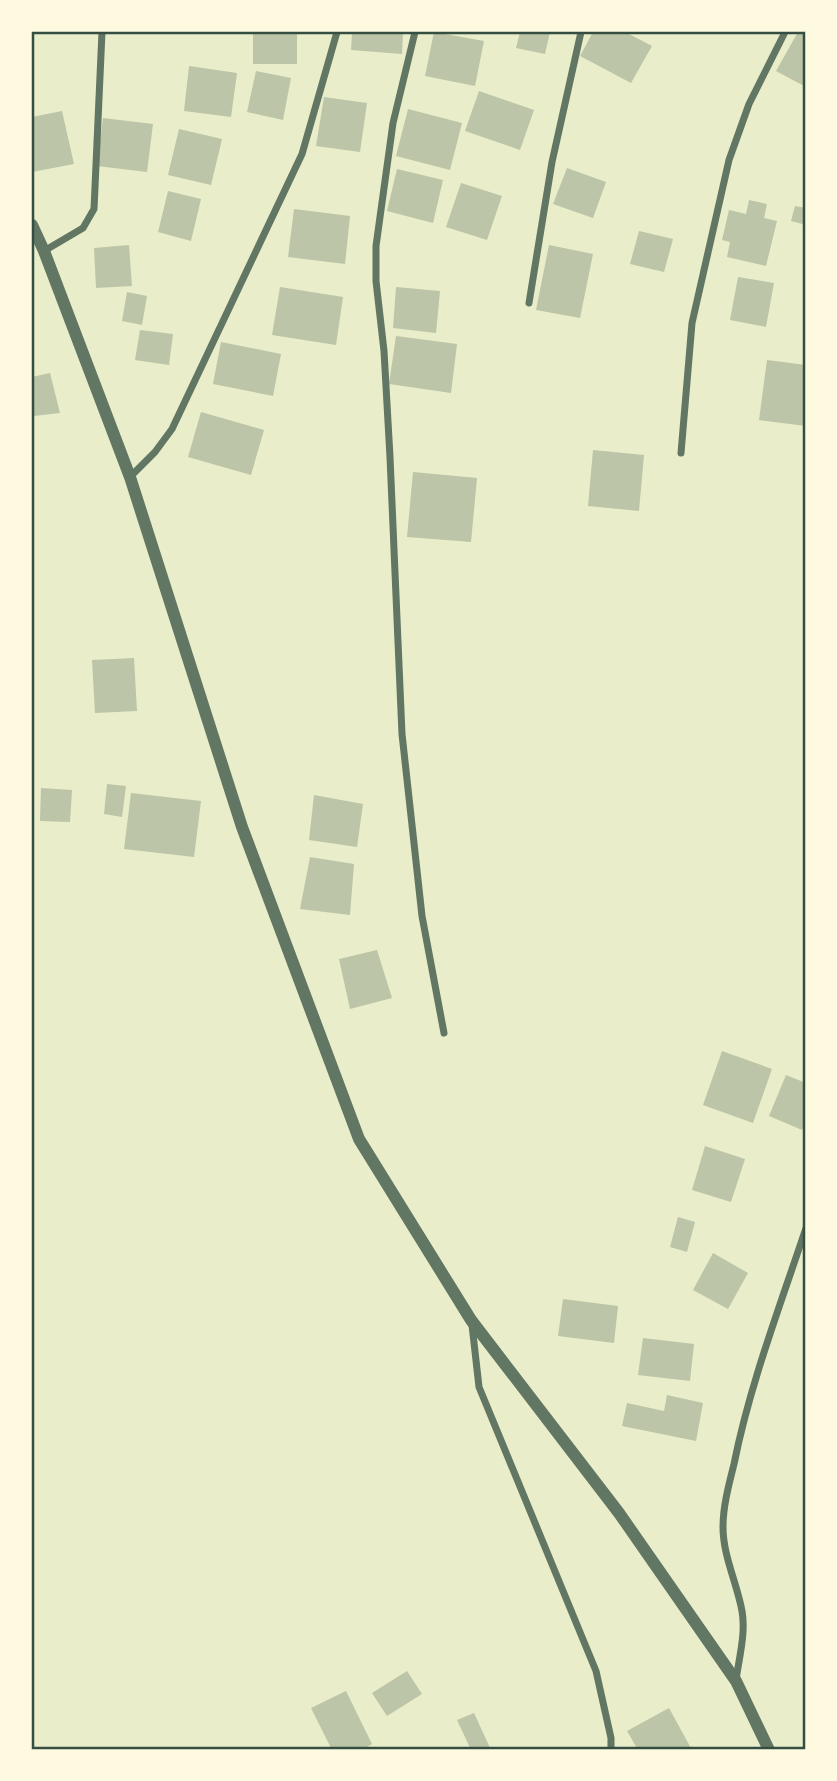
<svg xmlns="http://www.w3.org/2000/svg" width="837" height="1781" viewBox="0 0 837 1781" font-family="'Public Sans',sans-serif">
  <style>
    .building { fill: #bcc5a7 }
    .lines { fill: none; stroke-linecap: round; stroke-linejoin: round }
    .minor { stroke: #617663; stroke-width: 7 }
    .tertiary { stroke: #617663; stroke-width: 12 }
    .neatline { fill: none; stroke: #344e41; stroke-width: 2.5 }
  </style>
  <rect width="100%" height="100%" fill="#e9edc9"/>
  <path class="building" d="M 253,32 L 297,32 L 297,64 L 253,64 Z
    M 352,32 L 403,32 L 402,54 L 351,50 Z
    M 434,32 L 484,41 L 475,86 L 425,76 Z
    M 520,32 L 550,32 L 545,54 L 516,48 Z
    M 593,32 L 625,32 L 652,46 L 631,83 L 580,56 Z
    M 798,32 L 806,33 L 806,87 L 776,71 Z
    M 189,66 L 237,73 L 231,117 L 184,111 Z
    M 256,71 L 291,78 L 283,120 L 247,112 Z
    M 479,91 L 534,110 L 520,150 L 465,131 Z
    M 324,97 L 367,103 L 360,152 L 316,146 Z
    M 408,109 L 462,123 L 450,170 L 396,156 Z
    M 62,111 L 74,164 L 32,172 L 32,117 Z
    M 103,118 L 153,124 L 147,172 L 97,166 Z
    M 179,129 L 222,139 L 211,185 L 168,175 Z
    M 567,168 L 606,182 L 593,218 L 553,204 Z
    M 397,169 L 443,180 L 433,223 L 387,211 Z
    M 461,183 L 502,196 L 487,240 L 446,227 Z
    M 168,191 L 201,199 L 191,241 L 158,232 Z
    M 749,200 L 767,204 L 764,218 L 777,221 L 766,266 L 727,257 L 730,242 L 722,240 L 729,210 L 746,214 Z
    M 795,206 L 806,208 L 806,225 L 791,221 Z
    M 294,209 L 350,216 L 345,264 L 288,257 Z
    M 639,231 L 673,239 L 664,272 L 630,264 Z
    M 129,245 L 132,286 L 96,288 L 94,248 Z
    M 549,245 L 593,254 L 580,318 L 536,310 Z
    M 738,277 L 774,283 L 766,327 L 730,320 Z
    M 280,287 L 343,297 L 336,345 L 272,335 Z
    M 396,287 L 440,291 L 436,333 L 393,328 Z
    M 127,292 L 147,296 L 142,325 L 122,321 Z
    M 140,330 L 173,334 L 169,365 L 135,360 Z
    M 396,336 L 457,344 L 451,393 L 389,384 Z
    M 221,342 L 281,354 L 273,396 L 213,384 Z
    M 767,360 L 806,365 L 806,426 L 759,420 Z
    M 50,373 L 60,413 L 34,416 L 32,406 L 32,377 Z
    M 201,412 L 264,430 L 251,475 L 188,457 Z
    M 593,450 L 644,455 L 639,511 L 588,506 Z
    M 413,472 L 477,478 L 471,542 L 407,537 Z
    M 134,658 L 137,711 L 95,713 L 92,660 Z
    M 107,784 L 126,786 L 122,817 L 104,814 Z
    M 41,788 L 72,790 L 70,822 L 40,821 Z
    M 131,793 L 201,801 L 194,857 L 124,849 Z
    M 314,795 L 363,804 L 357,847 L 309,840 Z
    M 310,857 L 354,864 L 350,915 L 300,909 Z
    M 377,950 L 392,998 L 350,1009 L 339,959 Z
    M 722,1051 L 772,1069 L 753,1123 L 703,1105 Z
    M 786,1075 L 806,1083 L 806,1121 L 802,1130 L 769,1116 Z
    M 705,1146 L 745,1159 L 731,1202 L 692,1190 Z
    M 678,1217 L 695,1222 L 687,1252 L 670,1247 Z
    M 713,1253 L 748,1273 L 728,1309 L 693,1290 Z
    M 563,1299 L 618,1306 L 614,1343 L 558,1336 Z
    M 643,1338 L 694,1344 L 690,1381 L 638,1375 Z
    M 667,1395 L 703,1403 L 696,1441 L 622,1426 L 627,1403 L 664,1411 Z
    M 407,1671 L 422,1694 L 387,1716 L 372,1693 Z
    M 346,1691 L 372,1744 L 362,1750 L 332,1750 L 311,1708 Z
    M 669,1708 L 692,1750 L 638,1750 L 627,1731 Z
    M 474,1713 L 491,1750 L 471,1750 L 457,1720 Z"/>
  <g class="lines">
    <path class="minor" d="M 415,32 L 393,123 L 376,246 L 376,281 L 384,351 L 390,457 L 402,734 L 422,916 L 444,1033
      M 44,251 L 83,228 L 94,209 L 102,32
      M 529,303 L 552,162 L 581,32
      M 681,453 L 692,323 L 729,160 L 749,104 L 785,32
      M 130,477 L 155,452 L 172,429 L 302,154 L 337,32
      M 472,1325 L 479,1387 L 596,1671 L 611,1738 L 611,1750
      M 736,1680 C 739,1658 746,1633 742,1611 C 737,1583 723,1556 723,1527 C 723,1506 729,1484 734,1464 C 750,1384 780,1306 806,1228"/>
    <path class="tertiary" d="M 32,225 L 44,251 L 130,477 L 242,827 L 359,1139 L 471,1320 L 619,1513 L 736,1681 L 769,1750"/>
  </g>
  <rect width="837" height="1781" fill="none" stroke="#fefae0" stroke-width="66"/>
  <rect x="33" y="33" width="771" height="1715" class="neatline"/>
</svg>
